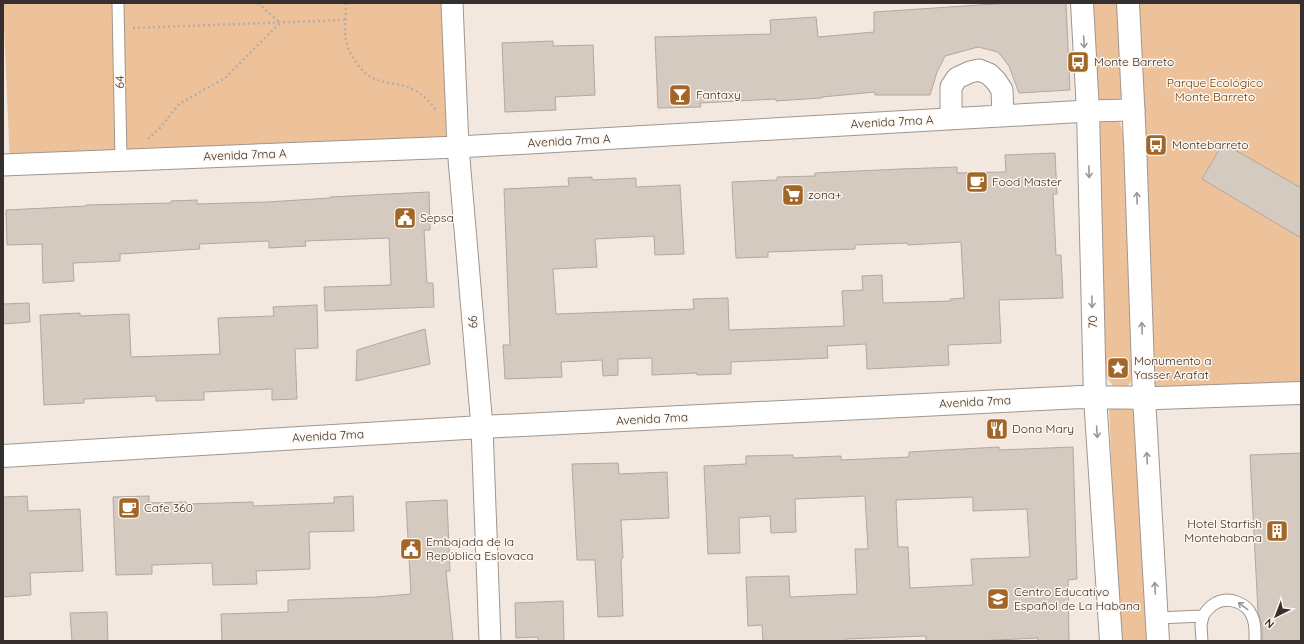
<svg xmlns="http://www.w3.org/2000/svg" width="1304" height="644" viewBox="0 0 1304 644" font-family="Quicksand,sans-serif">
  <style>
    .green { fill: #edc19a }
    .building { fill: #d4cac0; stroke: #b2a89f; fill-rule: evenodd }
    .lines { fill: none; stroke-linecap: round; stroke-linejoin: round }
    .service-casing { stroke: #a0968d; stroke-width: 13 }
    .minor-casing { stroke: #a0968d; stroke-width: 23 }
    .secondary-casing { stroke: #a0968d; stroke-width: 24 }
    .path { stroke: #b7aea7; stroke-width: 2.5; stroke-dasharray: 2 3; stroke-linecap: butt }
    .service { stroke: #fff; stroke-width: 11 }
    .minor { stroke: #fff; stroke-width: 21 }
    .secondary { stroke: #fff; stroke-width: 22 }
    .oneway { stroke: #9a9896 }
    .labels { text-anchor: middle; stroke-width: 3; stroke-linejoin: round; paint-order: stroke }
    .poi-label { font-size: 12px; fill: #35302d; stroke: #fff6ee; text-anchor: start }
    .street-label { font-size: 12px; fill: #35302d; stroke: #fff6ee }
    .park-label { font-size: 12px; fill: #6a3c05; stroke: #fff6ee }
  </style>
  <rect width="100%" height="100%" fill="#f3e8df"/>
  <path class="green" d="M 3,3 L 452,3 L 458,147 L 10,165 Z
    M 1090,3 L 1120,3 L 1123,79 L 1122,96 L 1108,111 L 1120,123 L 1126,143 L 1134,370 L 1131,381 L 1121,397 L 1133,404 L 1139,426 L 1149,641 L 1119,641 L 1109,407 L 1121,397 L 1106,376 L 1098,141 L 1100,124 L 1108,111 L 1097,96 Z
    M 1125,3 L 1301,3 L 1301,393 L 1144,397 Z"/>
  <path class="building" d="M 1009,3 L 1066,3 L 1070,90 L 1019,93 L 1009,66 L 998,52 L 978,47 L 945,56 L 937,72 L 930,95 L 875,95 L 875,92 L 822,97 L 822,98 L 776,101 L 776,99 L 700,103 L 701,107 L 658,108 L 655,37 L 771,34 L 770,20 L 816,17 L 818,37 L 874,32 L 874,12 Z
    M 553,41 L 553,46 L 593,45 L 595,95 L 555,97 L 556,110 L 505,112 L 502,43 Z
    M 1223,143 L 1301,188 L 1301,238 L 1202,179 Z
    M 1055,153 L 1057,194 L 1053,194 L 1056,255 L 1061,255 L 1063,298 L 999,300 L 1001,343 L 948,345 L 949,365 L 867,369 L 866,344 L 827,346 L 828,358 L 731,362 L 731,374 L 697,375 L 697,373 L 652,375 L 652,358 L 618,359 L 618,375 L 603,376 L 602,360 L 561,362 L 562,377 L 505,379 L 503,345 L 510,345 L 504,189 L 569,186 L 568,178 L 592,177 L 592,180 L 636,178 L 636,187 L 680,185 L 684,254 L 655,255 L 654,236 L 595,239 L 597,267 L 553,269 L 556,314 L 694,309 L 693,299 L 728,298 L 729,330 L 844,326 L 842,291 L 863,290 L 862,276 L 882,275 L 883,303 L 951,301 L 950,299 L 964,298 L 961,242 L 908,245 L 907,243 L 855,245 L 855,249 L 768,252 L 768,257 L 736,258 L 732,182 L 777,180 L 777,177 L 815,176 L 815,173 L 901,169 L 957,167 L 957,173 L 1006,172 L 1005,155 Z
    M 429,192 L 430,230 L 424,230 L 427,283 L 433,283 L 434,307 L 325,311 L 324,287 L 391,285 L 389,238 L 305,241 L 306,246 L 269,248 L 269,241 L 199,244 L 200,249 L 120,254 L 120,261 L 73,263 L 74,281 L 43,283 L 42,244 L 7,245 L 6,210 L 86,206 L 86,205 L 171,203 L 171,201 L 197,200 L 197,204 L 267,202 L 330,198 L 330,197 Z
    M 29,303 L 30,322 L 3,324 L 3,304 Z
    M 317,305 L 318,348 L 295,349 L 297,399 L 272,400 L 272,389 L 204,392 L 204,400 L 156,401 L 156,396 L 84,399 L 84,403 L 44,405 L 40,315 L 80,313 L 80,316 L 129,314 L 131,357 L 220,354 L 218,318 L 274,316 L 273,307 Z
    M 425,329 L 430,364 L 356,381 L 357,350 Z
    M 999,447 L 999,450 L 1073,447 L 1077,579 L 1068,580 L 1069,641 L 1038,641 L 1038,638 L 976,641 L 926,641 L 926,636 L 846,639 L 846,641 L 763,641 L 762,625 L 748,626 L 746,577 L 789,576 L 790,597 L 857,594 L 855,549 L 868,549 L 865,496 L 795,499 L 796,532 L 771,533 L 770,516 L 739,518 L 740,553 L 708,554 L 704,466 L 746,464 L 746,456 L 793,455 L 793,458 L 841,456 L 841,460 L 909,457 L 909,452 ZM 973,497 L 973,511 L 1027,509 L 1030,557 L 971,559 L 973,585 L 910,588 L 908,547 L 898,547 L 896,500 Z
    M 1301,453 L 1301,641 L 1262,641 L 1262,625 L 1258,612 L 1250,455 Z
    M 618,463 L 619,474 L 667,472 L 669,518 L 621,520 L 623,558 L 621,559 L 623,616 L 598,617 L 595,560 L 577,560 L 572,464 Z
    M 27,496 L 28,511 L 80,509 L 83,571 L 30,573 L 31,595 L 3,597 L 3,497 Z
    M 149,496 L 149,503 L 186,502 L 186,504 L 253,502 L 253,506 L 334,503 L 334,497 L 353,496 L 354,531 L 309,532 L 310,569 L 256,571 L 257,584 L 213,585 L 212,563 L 152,565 L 152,574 L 116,575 L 113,497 Z
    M 447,500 L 450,571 L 446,571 L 453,641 L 222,641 L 221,614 L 288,612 L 288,600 L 376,597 L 411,594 L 406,502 Z
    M 563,601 L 564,641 L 538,641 L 538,637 L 516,638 L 515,603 Z
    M 107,612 L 108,641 L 72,641 L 70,613 Z"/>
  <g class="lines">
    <g class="service-casing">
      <path id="service" d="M 118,3 L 121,160
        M 1157,618 L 1203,616 C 1206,611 1210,606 1216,603 C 1229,596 1247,603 1252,616 C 1256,624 1255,633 1255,641
        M 1202,641 L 1201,625 L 1203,616"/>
    </g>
    <g class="minor-casing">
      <path id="minor" d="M 452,3 L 458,147 L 482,427 L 490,641
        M 951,119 L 951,87 L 957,78 L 970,72 L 979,70 L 989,74 L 996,81 L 1002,90 L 1003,116
        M 3,165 L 458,147 L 1088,111 L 1134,110"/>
    </g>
    <g class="secondary-casing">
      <path id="secondary" d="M 1082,3 L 1088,111 L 1095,397 L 1111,641
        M 1128,3 L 1135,142 L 1144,397 L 1158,641
        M 3,456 L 482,427 L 1081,397 L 1158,398 L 1301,393"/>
    </g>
    <path class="path" d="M 346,3 C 346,15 344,29 346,40 C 349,55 362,75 377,80 C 387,83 398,84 407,87 C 419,91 429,100 436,110
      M 133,28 L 346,20
      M 148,139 L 160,128 L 179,104 L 225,78 L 280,23 L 258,3"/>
    <use href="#service" class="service"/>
    <use href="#minor" class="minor"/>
    <use href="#secondary" class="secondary"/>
  </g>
  <defs><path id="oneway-shaft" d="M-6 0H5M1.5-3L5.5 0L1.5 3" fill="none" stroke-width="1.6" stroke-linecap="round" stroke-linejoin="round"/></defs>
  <g class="oneway">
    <use href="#oneway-shaft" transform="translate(1084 42) rotate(87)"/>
    <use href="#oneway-shaft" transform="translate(1089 172) rotate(89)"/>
    <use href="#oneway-shaft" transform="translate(1137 198) rotate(-92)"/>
    <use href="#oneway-shaft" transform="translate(1092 302) rotate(89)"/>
    <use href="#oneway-shaft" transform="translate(1142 328) rotate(-92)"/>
    <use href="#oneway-shaft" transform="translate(1097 432) rotate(86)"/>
    <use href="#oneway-shaft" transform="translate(1147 458) rotate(-93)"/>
    <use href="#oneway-shaft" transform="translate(1155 588) rotate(-93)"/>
    <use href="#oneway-shaft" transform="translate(1243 606) rotate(-143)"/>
  </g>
  <defs>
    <g id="bus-square" transform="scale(1.15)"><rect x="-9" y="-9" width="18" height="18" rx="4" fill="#a26628" stroke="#fff6ee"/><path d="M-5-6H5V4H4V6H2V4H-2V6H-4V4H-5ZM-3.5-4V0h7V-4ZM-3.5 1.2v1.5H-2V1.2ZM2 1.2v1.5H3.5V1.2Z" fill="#fff"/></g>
    <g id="bar-square" transform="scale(1.15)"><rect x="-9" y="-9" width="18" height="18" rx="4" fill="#a26628" stroke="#fff6ee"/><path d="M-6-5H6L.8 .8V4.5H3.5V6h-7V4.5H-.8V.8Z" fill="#fff"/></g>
    <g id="cafe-square" transform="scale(1.15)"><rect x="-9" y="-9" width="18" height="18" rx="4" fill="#a26628" stroke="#fff6ee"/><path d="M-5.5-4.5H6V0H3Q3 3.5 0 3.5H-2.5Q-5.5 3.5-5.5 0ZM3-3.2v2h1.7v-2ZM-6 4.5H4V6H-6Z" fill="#fff"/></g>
    <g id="supermarket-square" transform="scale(1.15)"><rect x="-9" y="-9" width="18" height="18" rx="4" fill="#a26628" stroke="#fff6ee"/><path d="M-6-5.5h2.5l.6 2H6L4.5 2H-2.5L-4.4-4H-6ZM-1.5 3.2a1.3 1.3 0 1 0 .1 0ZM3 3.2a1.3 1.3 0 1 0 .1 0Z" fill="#fff"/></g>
    <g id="civic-square" transform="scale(1.15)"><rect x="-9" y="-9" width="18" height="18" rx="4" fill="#a26628" stroke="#fff6ee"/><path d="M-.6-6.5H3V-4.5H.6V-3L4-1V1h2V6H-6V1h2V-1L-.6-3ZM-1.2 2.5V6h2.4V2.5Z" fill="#fff"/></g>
    <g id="sight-square" transform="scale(1.15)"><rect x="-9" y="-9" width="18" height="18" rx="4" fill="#a26628" stroke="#fff6ee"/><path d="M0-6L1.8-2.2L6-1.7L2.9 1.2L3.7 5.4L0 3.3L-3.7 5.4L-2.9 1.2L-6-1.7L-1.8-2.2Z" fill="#fff"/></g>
    <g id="restaurant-square" transform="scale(1.15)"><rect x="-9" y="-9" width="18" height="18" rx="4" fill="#a26628" stroke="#fff6ee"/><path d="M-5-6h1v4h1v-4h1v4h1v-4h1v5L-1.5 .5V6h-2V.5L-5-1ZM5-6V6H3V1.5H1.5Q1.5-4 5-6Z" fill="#fff"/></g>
    <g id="building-square" transform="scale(1.15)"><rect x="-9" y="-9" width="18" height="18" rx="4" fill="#a26628" stroke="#fff6ee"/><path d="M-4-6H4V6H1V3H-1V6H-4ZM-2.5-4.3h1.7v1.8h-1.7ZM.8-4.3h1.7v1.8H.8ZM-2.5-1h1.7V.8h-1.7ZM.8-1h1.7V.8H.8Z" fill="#fff"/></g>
    <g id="school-square" transform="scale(1.15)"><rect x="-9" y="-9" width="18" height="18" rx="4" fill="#a26628" stroke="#fff6ee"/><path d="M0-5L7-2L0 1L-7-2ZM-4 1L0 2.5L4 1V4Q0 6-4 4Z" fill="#fff"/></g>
  </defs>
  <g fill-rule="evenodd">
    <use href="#bus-square" x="1078" y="62"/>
    <use href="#bar-square" x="680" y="95"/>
    <use href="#bus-square" x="1156" y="145"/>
    <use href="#cafe-square" x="977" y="182"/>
    <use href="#supermarket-square" x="793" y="195"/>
    <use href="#civic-square" x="405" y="218"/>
    <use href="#sight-square" x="1118" y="368"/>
    <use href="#restaurant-square" x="997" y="429"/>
    <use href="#cafe-square" x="129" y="508"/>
    <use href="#building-square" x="1277" y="531"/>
    <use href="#civic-square" x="411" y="549"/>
    <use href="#school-square" x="998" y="599"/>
  </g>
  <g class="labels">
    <g class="poi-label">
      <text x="1094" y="66">Monte Barreto</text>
      <text x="696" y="99">Fantaxy</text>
      <text x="1172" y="149">Montebarreto</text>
      <text x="992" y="186">Food Master</text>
      <text x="808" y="199">zona+</text>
      <text x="420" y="222">Sepsa</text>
      <text x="1134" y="365">Monumento a<tspan x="1134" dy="14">Yasser Arafat</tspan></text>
      <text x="1012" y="433">Dona Mary</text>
      <text x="144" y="512">Cafe 360</text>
      <text x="1262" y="528" text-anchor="end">Hotel Starfish<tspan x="1262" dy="14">Montehabana</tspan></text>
      <text x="426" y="546">Embajada de la<tspan x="426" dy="14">República Eslovaca</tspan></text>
      <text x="1014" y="596">Centro Educativo<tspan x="1014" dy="14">Español de La Habana</tspan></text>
    </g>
    <g class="street-label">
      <text transform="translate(120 82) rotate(-91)" y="4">64</text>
      <text transform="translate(892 122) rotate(-3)" y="4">Avenida 7ma A</text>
      <text transform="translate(569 141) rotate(-3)" y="4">Avenida 7ma A</text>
      <text transform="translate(245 155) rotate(-2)" y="4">Avenida 7ma A</text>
      <text transform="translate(473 322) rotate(-95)" y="4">66</text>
      <text transform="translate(1093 322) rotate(-91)" y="4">70</text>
      <text transform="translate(975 402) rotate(-3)" y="4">Avenida 7ma</text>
      <text transform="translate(652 419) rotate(-3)" y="4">Avenida 7ma</text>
      <text transform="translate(328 436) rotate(-3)" y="4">Avenida 7ma</text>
    </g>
    <g class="park-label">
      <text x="1215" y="87">Parque Ecológico<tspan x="1215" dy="14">Monte Barreto</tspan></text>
    </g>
  </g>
  <rect width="1304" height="644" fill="none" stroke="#35302d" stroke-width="8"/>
  <g transform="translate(1276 616) rotate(222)" stroke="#fff6ee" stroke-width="3" paint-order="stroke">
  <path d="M0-3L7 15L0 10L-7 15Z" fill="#35302d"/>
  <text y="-6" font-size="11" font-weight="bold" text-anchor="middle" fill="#35302d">N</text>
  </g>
</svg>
